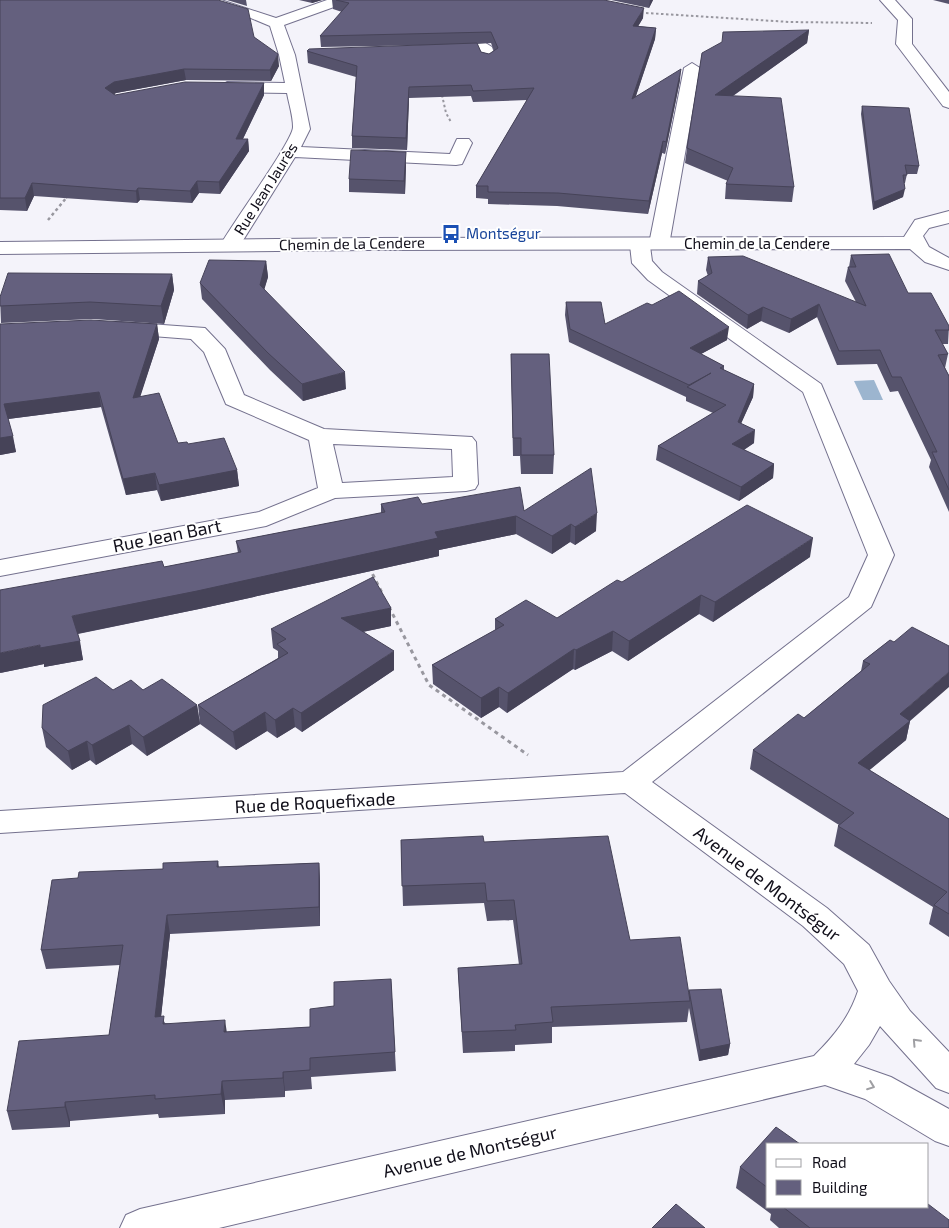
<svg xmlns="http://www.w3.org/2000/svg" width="949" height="1228" viewBox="0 0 949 1228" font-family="'Exo 2',sans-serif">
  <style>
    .water { fill: #9cb5cf }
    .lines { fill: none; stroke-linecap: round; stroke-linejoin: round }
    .street-casing { stroke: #74718e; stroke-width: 2 }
    .secondary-casing { stroke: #74718e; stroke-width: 2 }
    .path-far2 { stroke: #98979f; stroke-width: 2; stroke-dasharray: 2.5 2.5; stroke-linecap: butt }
    .path-far1 { stroke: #98979f; stroke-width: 2.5; stroke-dasharray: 3 3; stroke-linecap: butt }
    .path { stroke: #98979f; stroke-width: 3; stroke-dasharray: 4 4; stroke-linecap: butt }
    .street { fill: #fff; fill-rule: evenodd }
    .secondary { fill: #fff; fill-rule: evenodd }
    .wall { fill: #56536c; fill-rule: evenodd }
    .shaded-wall { fill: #464358 }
    .building { fill: #64607e; stroke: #464358 }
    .oneway { stroke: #9f9fa3 }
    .labels { text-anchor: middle; stroke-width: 4; stroke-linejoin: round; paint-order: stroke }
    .far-street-label { font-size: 15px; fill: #100e19; stroke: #fff }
    .far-transit-label { font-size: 15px; fill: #164399; stroke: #fff; text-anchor: start }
    .street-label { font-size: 18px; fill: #100e19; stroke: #fff }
  </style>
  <rect width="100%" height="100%" fill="#f4f3fa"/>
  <path class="water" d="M 874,380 L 883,400 L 863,400 L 854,381 Z"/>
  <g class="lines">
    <g class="street-casing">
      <path id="street" d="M 198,0 L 221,0 L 276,18 L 327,0 L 347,0 L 345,3 L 284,25 L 295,55 L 310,129 L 301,147 L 450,154 L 457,139 L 469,139 L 472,143 L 462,164 L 456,165 L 295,157 L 237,250 L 223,250 L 220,246 C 231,225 293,141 293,127 C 293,116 289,104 287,93 L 227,92 L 219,87 L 227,82 L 285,83 L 279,55 L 270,26 L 246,16 L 200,3 Z
        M 880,0 L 895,0 L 912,19 L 912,44 L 949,92 L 949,108 L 943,106 L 896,44 L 898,20 Z
        M 484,42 L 492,47 L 496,59 L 493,62 L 483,62 L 478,52 L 441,54 L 433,49 L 441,44 Z
        M 692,63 L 700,68 L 669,245 L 666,249 L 652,249 L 650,246 L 652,261 L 662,272 L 821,384 L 894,555 L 871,607 L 652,782 L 827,908 L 869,945 L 889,981 L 910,1011 L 949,1052 L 949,1093 L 936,1088 L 880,1026 L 869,1045 L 854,1064 L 891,1077 L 949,1109 L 949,1146 L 935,1141 L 865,1099 L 825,1085 L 219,1228 L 120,1228 L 126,1215 L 140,1209 L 814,1056 C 834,1036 849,1018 858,991 L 844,964 L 803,926 L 625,793 L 0,833 L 0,811 L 623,772 L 849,597 L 868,555 L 803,392 L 648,280 L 632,263 L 630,245 L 633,241 L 647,241 L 649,244 L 684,68 Z
        M 121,322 L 205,328 L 225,349 L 244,395 L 324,429 L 472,437 L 476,442 L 478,484 L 475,489 L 466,491 L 335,498 L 266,526 L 0,576 L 0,560 L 259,512 L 318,488 L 309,440 L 226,404 L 204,352 L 191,339 L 113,333 L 110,328 L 113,323 ZM 333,444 L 452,449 L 453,477 L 342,483 Z"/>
    </g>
    <g class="secondary-casing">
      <path id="secondary" d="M 949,211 L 949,223 L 929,228 L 923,236 L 929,247 L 949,258 L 949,270 L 925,262 L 910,249 L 368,250 L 0,254 L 0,242 L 368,238 L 904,237 L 915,220 Z"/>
    </g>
    <path class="path-far2" d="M 646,13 L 790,22 L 872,23
      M 442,95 L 446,113 L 451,122
      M 66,198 L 68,196"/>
    <path class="path-far1" d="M 48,220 L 67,197"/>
    <path class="path" d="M 369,567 L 383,595
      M 389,607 L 429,685 L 528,755"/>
    <use href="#street" class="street"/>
    <use href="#secondary" class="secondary"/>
  </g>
  <path class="wall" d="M 0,0 L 254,37 L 279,66 L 271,81 L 186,80 L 116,93 L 114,94 L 115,95 L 264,83 L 264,95 L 243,139 L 248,139 L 249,151 L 220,194 L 199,193 L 192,203 L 140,200 L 137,203 L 34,196 L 27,211 L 0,210 Z
    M 227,0 L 246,0 L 247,6 Z
    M 299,0 L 322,0 L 312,3 Z
    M 332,0 L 604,0 L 643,18 L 638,26 L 656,28 L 655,39 L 636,96 L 680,80 L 665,154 L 662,153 L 648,214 L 557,206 L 488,204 L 488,199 L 476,198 L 476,186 L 527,100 L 473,102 L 471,96 L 409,98 L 407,150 L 352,148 L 352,136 L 356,77 L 308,63 L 307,51 L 431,45 L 321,47 L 320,36 L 342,12 L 333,9 ZM 491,43 L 494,51 L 489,54 L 481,52 L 477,44 Z
    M 611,0 L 653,0 L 649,8 Z
    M 933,0 L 949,0 L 949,4 Z
    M 809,30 L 807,43 L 733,96 L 794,187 L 792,202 L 725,199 L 726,184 L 728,181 L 685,163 L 687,148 L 702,53 Z
    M 862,106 L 919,166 L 917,174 L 907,174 L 905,183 L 904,183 L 903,197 L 873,210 L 861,114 Z
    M 406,164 L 405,194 L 349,192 L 349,179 Z
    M 851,255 L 908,293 L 949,326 L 948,344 L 942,344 L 948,354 L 945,368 L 949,376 L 949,512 L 929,467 L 931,460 L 898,391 L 890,392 L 877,364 L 837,365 L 817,317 L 789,333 L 761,321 L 747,329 L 697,294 L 698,281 L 708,276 L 706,270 L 708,257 L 856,302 L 845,281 L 848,267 L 849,267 Z
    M 266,261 L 268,277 L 264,289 L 346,389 L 303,401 L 270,370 L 202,299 L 200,283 Z
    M 172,274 L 174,290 L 164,324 L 93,319 L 1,323 L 0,297 Z
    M 566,302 L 605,324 L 727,340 L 701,354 L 724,366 L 724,370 L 754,384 L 753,397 L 741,423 L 754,443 L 744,450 L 774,464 L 773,478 L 739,501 L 656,460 L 658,446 L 713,413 L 686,401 L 686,397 L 569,342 L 565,315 Z
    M 0,324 L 157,324 L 159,339 L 140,396 L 178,443 L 188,444 L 237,470 L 239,486 L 161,501 L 157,490 L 126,495 L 101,407 L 8,419 L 16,452 L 0,455 Z
    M 511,354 L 554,455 L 553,474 L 521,474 L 520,456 L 513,456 Z
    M 381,504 L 422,504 L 524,511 L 596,531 L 575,545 L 570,542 L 552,554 L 516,534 L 439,550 L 439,556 L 199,609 L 78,634 L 83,660 L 44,667 L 44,664 L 0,673 L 164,567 L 238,553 L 236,541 L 381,513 Z
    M 810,557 L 713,622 L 699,614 L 628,661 L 612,651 L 575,670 L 573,669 L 507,713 L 499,707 L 481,718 L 433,684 L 432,665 L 495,630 L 495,619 L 557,618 L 622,582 Z
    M 391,608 L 391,626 L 363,632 L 394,670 L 302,732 L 295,727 L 277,738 L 267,731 L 236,750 L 200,724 L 198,705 L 278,658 L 278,651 L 273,648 L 271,629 Z
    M 890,640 L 910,721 L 906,740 L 869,770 L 949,819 L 949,937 L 929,924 L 933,907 L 834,846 L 838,826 L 839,825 L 750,769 L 753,750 L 804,718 L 861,671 L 863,661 Z
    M 113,690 L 143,690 L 197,705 L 200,724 L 147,756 L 132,744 L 96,765 L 90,760 L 72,770 L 46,747 L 42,728 Z
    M 401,840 L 484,842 L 630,940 L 689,993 L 689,990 L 730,1044 L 728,1055 L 699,1061 L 689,1008 L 687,1022 L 552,1027 L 552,1043 L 515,1045 L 515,1051 L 463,1053 L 459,988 L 458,968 L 519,965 L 513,920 L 487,921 L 484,903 L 403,906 Z
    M 218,861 L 219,867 L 319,863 L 320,882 L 320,926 L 170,934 L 161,1016 L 165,1023 L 226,1032 L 310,1027 L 334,1006 L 391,979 L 396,1071 L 311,1077 L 312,1089 L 285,1091 L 285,1097 L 225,1100 L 225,1114 L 159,1118 L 158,1114 L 70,1121 L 70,1127 L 12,1130 L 7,1111 L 109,1035 L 120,965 L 46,969 L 41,950 L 78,878 L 163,869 Z
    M 768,1144 L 768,1207 L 928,1207 L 949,1228 L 779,1228 L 770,1220 L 771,1214 L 736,1188 L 740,1167 Z"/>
  <path class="shaded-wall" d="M 311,0 L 322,0 L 312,3 Z
    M 650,0 L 653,0 L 649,8 Z
    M 644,8 L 643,18 L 632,37 L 633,26 Z
    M 656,28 L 655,39 L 631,110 L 632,99 Z
    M 809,30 L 807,43 L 714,109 L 715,95 Z
    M 278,54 L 279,66 L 271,81 L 270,70 Z
    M 184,69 L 186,80 L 116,93 L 106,99 L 105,88 L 114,82 Z
    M 681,69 L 680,80 L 665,154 L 666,142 Z
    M 264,83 L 264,95 L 237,151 L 236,139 Z
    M 409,87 L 409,98 L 407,150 L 406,138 Z
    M 248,139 L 249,151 L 220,194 L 219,182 Z
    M 663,141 L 662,153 L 648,214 L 649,201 Z
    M 406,152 L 406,164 L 405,194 L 404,181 Z
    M 197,181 L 199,193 L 192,203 L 190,191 Z
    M 32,183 L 34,196 L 27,211 L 25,198 Z
    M 138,188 L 140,200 L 137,203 L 136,191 Z
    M 905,189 L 903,197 L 873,210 L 874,202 Z
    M 266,261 L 268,277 L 261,301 L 260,285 Z
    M 172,274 L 174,290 L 164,324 L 161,306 Z
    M 819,304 L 817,317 L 789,333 L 791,319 Z
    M 763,307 L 761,321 L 747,329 L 748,315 Z
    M 157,324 L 159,339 L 135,413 L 133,398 Z
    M 729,327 L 727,340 L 688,361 L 690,348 Z
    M 345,372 L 346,389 L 303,401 L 302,384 Z
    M 754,384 L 753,397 L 736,435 L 738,422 Z
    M 99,392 L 101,407 L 8,419 L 4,404 Z
    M 755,430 L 754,443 L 731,458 L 732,444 Z
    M 13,436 L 16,452 L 0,455 L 0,438 Z
    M 774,464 L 773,478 L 739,501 L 741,487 Z
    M 237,470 L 239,486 L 161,501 L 159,485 Z
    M 155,473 L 157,490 L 126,495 L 123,479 Z
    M 597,513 L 596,531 L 575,545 L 575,527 Z
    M 516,516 L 516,534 L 439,550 L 439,556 L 199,609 L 76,634 L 72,616 L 435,532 Z
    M 571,524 L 570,542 L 552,554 L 552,536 Z
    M 813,538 L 810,557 L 713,622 L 715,602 Z
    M 701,595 L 699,614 L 628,661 L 629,641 Z
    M 391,608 L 391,626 L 342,636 L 341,618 Z
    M 613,631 L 612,651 L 575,670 L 576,650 Z
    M 80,641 L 83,660 L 44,667 L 44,664 L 0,673 L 0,653 L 40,645 Z
    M 574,649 L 573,669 L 507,713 L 508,693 Z
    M 394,651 L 394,670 L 302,732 L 301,713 Z
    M 949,672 L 949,687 L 910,721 L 906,740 L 854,783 L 858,763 L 900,714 Z
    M 499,687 L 499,707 L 481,718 L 481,698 Z
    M 197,705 L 200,724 L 147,756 L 143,737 Z
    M 293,708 L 295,727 L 277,738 L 275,720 Z
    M 265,712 L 267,731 L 236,750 L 233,732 Z
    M 129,725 L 132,744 L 96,765 L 92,745 Z
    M 87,741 L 90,760 L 72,770 L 68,751 Z
    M 319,863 L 320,882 L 320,926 L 319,907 Z
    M 167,915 L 170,934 L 159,1036 L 155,1017 Z
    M 225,1020 L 228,1040 L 224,1032 Z
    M 730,1044 L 728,1055 L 699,1061 L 700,1050 Z
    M 283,1072 L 285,1091 L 285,1097 L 283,1078 Z
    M 222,1081 L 225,1100 L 225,1114 L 221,1094 Z
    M 65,1102 L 70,1121 L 70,1127 L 65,1107 Z"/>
  <path class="building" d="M 0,0 L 218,0 L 248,9 L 254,37 L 278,54 L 270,70 L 184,69 L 114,82 L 105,88 L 115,95 L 185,82 L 264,83 L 236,139 L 248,139 L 219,182 L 197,181 L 190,191 L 138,188 L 136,191 L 32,183 L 25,198 L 0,198 Z
    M 336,0 L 604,0 L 644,8 L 633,26 L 656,28 L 632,99 L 681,69 L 666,142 L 663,141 L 649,201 L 558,193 L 488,192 L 488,186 L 476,186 L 534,88 L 473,91 L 471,85 L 409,87 L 406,138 L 352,136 L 357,66 L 307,51 L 309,49 L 477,43 L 481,52 L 489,54 L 498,48 L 491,32 L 320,36 L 349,3 Z
    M 809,30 L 715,95 L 781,98 L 794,187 L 726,184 L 733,168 L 687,148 L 702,53 L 722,42 L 723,32 Z
    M 862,106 L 909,108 L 919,166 L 905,165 L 907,175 L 903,175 L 905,189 L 874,202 Z
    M 351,150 L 406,152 L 404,181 L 349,179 Z
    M 889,254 L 908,293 L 931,293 L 949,326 L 949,330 L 935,330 L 948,354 L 938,355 L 949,376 L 949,490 L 932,452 L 937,452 L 901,377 L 892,377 L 880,350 L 839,351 L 819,304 L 791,319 L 763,307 L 748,315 L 698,281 L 712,273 L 708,257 L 743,256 L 866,306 L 848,267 L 856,267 L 851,255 Z
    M 209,260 L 266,261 L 260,285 L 345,372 L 302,384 L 268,353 L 200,283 Z
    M 8,273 L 172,274 L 161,306 L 90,302 L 0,306 L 0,297 Z
    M 679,291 L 729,327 L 690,348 L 724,366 L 720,368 L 754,384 L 738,422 L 755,430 L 732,444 L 774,464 L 741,487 L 658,446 L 726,405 L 687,387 L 711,373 L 689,385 L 570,329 L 566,302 L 601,302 L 605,324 L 647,303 L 652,305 Z
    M 91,320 L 157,324 L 133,398 L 159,393 L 178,443 L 187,442 L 188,444 L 224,438 L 237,470 L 159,485 L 155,473 L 123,479 L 99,392 L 4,404 L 13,436 L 0,438 L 0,324 Z
    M 511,354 L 549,354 L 554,455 L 521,455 L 521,438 L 513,438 Z
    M 591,468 L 597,513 L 575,527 L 571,524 L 552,536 L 516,516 L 435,532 L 438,538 L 197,591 L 72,616 L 80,641 L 40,648 L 40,645 L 0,653 L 0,590 L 162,561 L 164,567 L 241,552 L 236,541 L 385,512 L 381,504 L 418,497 L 422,504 L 520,487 L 524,511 Z
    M 747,505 L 813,538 L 715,602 L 701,595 L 629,641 L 613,631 L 576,650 L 574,649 L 508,693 L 499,687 L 481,698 L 432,665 L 504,625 L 495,619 L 526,600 L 557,618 L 617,580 L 622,582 Z
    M 373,577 L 391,608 L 341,618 L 394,651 L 301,713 L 293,708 L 275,720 L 265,712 L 233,732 L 198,705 L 288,653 L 277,644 L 286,639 L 271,629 Z
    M 912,627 L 949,646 L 949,672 L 900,714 L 910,721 L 858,763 L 949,819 L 949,914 L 934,905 L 947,892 L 838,826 L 854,813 L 753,750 L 798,714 L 804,718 L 870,664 L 863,661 L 890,640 L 894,642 Z
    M 96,677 L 113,690 L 131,680 L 143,690 L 162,679 L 197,705 L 143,737 L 129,725 L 92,745 L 87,741 L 68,751 L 42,728 L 43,705 Z
    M 483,836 L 484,842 L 608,836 L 630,940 L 680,937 L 690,1001 L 551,1007 L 553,1022 L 515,1025 L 516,1030 L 462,1032 L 458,968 L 522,964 L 514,900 L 487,901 L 485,883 L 402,886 L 401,840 Z
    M 218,861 L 217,867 L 319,863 L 319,907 L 167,915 L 155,1017 L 164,1016 L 163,1024 L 225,1020 L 224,1032 L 310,1027 L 310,1009 L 334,1006 L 334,982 L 391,979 L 395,1052 L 310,1058 L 310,1070 L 283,1072 L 283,1078 L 222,1081 L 221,1094 L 155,1099 L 155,1095 L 65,1102 L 65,1107 L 7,1111 L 19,1041 L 109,1035 L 123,945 L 41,950 L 52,880 L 78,878 L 79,872 L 163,869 L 163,863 Z
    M 721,989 L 730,1044 L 700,1050 L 689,990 Z
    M 776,1127 L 800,1144 L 768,1144 L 768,1188 L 740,1167 Z
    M 676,1204 L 705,1228 L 652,1228 Z
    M 928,1204 L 949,1220 L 949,1228 L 810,1228 L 783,1207 L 928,1207 Z"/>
  <defs><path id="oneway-chevron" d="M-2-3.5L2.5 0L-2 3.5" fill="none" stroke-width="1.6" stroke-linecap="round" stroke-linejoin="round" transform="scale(1.25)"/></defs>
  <g class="oneway">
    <use href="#oneway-chevron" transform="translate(916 1042) rotate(-133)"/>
    <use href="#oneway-chevron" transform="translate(871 1086) rotate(21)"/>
  </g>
  <defs>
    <g id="bus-bare" transform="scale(1.5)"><path d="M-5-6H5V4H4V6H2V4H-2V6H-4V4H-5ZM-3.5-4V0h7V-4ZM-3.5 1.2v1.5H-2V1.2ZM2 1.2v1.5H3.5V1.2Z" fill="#1a4fb4" stroke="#fff" stroke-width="2.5" paint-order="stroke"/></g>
  </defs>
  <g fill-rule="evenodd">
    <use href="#bus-bare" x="451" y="234"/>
  </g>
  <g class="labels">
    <g class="far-street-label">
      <text transform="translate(266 189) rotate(-58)" y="5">Rue Jean Jaurès</text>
      <text transform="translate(352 244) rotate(-1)" y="5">Chemin de la Cendere</text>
      <text x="757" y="249">Chemin de la Cendere</text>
    </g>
    <g class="far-transit-label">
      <text x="466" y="239">Montségur</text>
    </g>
    <g class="street-label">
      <text transform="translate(167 536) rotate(-11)" y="6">Rue Jean Bart</text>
      <text transform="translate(315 803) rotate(-3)" y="6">Rue de Roquefixade</text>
      <text transform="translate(767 884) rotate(37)" y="6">Avenue de Montségur</text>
      <text transform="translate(470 1152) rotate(-13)" y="6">Avenue de Montségur</text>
    </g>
  </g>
  <rect x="766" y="1143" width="162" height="65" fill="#ffffff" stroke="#9f9fa3"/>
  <rect x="776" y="1159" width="25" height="8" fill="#ffffff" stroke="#9f9fa3"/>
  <text x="812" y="1168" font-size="15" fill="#100e19">Road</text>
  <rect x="776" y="1180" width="25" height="15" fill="#64607e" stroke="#9f9fa3"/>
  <text x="812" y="1193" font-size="15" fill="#100e19">Building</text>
</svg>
